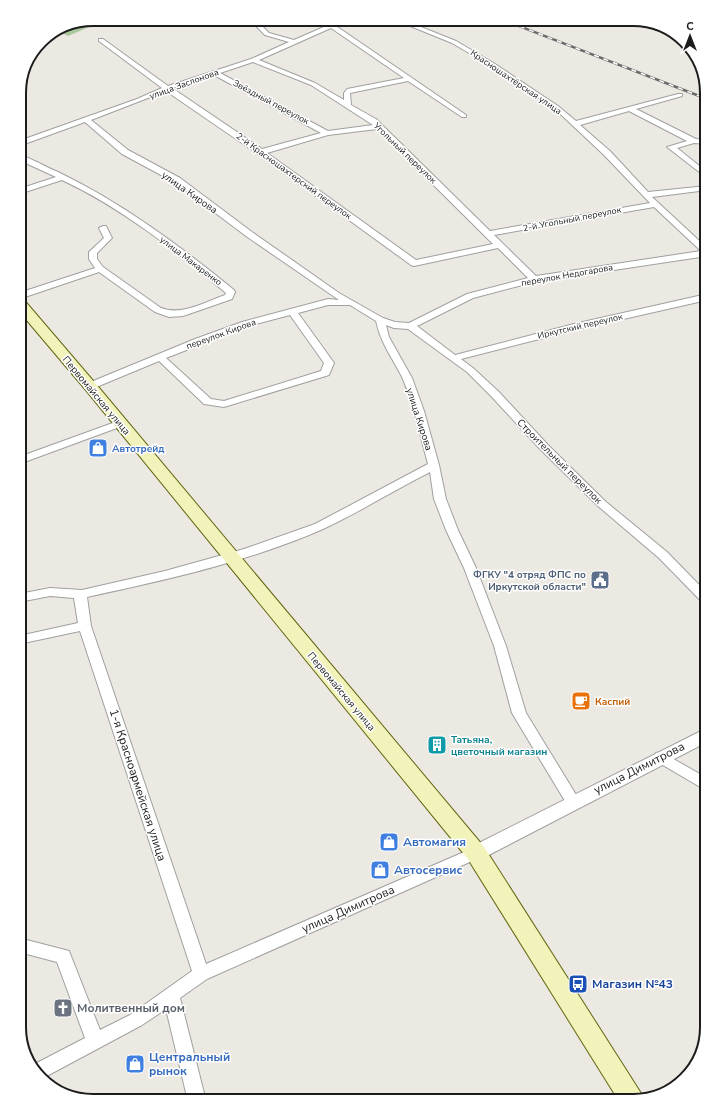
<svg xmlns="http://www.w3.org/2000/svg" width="726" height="1120" viewBox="0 0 726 1120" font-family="'Nunito Sans',sans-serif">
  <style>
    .forest { fill: #abc89c }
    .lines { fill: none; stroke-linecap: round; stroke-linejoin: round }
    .minor-casing { stroke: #a0a0a0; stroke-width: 2 }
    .tertiary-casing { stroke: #a0a0a0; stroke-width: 2 }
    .secondary-casing { stroke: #626710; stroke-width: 2 }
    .minor { fill: #fff; fill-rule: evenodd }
    .tertiary { fill: #fff; fill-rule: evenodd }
    .secondary { fill: #f2f2bb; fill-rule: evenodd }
    .rail-casing { stroke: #6a6a6a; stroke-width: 2.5 }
    .rail { stroke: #fff; stroke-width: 1.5; stroke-dasharray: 5; stroke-linecap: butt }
    .labels { text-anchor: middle; stroke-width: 3; stroke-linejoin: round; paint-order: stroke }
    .far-street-label { font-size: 9px; fill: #1c1c1c; stroke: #fff }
    .street-label { font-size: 10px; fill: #1c1c1c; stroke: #fff }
    .shop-label { font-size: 10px; font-weight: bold; fill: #366cbe; stroke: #fff; text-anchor: start }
    .service-label { font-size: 10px; font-weight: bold; fill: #4e5e75; stroke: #fff; text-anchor: end }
    .food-label { font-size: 10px; font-weight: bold; fill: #c56008; stroke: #fff; text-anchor: start }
    .culture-label { font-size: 10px; font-weight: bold; fill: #0d838f; stroke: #fff; text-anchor: start }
    .near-street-label { font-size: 12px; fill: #1c1c1c; stroke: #fff }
    .near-shop-label { font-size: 12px; font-weight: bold; fill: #366cbe; stroke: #fff; text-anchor: start }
    .near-transit-label { font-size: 12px; font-weight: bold; fill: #164399; stroke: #fff; text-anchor: start }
    .near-worship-label { font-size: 12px; font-weight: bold; fill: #5b616d; stroke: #fff; text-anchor: start }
    .rim { fill: none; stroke: #1c1c1c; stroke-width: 2 }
  </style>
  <rect width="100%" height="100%" fill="#ece9e3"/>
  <path class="forest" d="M 93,19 L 115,19 L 112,22 L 89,27 L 68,36 L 57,30 L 65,25 Z"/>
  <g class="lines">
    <g class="minor-casing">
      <path id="minor" d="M 249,19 L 255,19 L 269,33 L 294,40 L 342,19 L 350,19 L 336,26 L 466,115 L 466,117 L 462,117 L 408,81 L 350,93 L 351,105 L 376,119 L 490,231 L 650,203 L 604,155 L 554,108 L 491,66 L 452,43 L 393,19 L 401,19 L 456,41 L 495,64 L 558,106 L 576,121 L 678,94 L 682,94 L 682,96 L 636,109 L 696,139 L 707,140 L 707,144 L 694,143 L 677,148 L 707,172 L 707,178 L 667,147 L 687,141 L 629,111 L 580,125 L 610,151 L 648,192 L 707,186 L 707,190 L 652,197 L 707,248 L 707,256 L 534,282 L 473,298 L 417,326 L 455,355 L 574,324 L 707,294 L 707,300 L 575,330 L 461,359 L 473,368 L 499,392 L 548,445 L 606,502 L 667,552 L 707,593 L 707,604 L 703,603 L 659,558 L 598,506 L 540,449 L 491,396 L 467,372 L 408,329 L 394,328 L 386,325 L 389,337 L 412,378 L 424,411 L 439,465 L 446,499 L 458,530 L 476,568 L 506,646 L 526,713 L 578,798 L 580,802 L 578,806 L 573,808 L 568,806 L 512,713 L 494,646 L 464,568 L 446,530 L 434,499 L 430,472 C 394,490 360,512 323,529 C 248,562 166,580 87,597 L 91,626 L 206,964 L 471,849 L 476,847 L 481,849 L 484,853 L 481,857 L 207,979 L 180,998 L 206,1101 L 188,1101 L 166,1009 L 142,1025 L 43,1078 L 31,1066 L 85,1038 L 57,962 L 19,952 L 19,938 L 69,951 L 100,1030 L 130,1015 L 192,971 L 80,631 L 19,644 L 19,636 L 78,623 L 74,598 L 50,596 L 19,602 L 19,594 L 50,588 L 82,590 L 165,571 L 244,549 L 315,524 L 428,464 C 420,435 414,404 402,377 C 392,357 381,344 376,321 L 350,305 L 328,305 L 298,313 L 334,363 L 329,375 L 224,407 L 204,404 L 159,361 L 94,388 L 86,388 L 85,386 L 86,384 L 195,339 L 242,322 L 328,299 L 339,300 L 246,236 L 174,182 L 122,154 L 85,122 L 19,146 L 19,141 L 137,99 L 162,88 L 99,41 L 99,39 L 103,39 L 168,86 L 251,59 L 289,42 L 265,35 ZM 331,28 L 404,78 L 347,89 L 344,93 L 344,100 L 315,83 L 259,60 ZM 253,62 L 311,85 L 373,125 L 328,131 L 220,73 ZM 214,75 L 321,133 L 262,149 L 172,88 ZM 166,91 L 258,154 L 411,265 L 414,266 L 498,248 L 528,278 L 467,294 L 409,323 L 395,322 L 383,318 L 339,293 L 252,232 L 180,178 L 128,150 L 91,120 ZM 377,129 L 493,244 L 416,260 L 267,153 L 328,135 ZM 654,207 L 701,251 L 536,276 L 494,235 ZM 290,315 L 324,363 L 321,371 L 224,401 L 211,399 L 166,358 L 248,326 Z
        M 19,155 C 32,158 45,167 58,172 C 122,203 179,245 234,290 L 235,292 L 232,299 L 183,316 L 169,317 L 155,312 L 99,272 L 19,299 L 19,293 L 95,268 L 89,259 L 89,252 L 104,238 L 99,228 L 103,226 L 106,226 L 112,238 L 97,253 L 97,259 L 103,267 L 161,308 C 182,316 205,302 225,295 L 226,293 C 176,251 122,208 62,180 L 19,194 L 19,189 L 56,177 L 19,160 Z
        M 121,420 L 125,421 L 126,423 L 125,425 L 19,464 L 19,457 Z
        M 661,752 L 707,778 L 707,791 L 656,761 L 654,757 L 656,753 Z"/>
    </g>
    <g class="tertiary-casing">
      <path id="tertiary" d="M 707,728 L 707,742 L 483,858 L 476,861 L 469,858 L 466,853 L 469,848 Z"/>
    </g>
    <g class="secondary-casing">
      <path id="secondary" d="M 19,299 L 24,300 L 95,383 L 484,847 L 644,1098 L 633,1101 L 619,1101 L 468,859 L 85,389 L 19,311 Z"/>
    </g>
    <use href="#minor" class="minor"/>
    <use href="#tertiary" class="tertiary"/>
    <use href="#secondary" class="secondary"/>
    <g class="rail-casing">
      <path id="rail" d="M 501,19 L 707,99"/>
    </g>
    <use href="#rail" class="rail"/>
  </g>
  <defs>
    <g id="shop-square" transform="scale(1)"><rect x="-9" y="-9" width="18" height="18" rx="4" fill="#3f7fe0" stroke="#fff"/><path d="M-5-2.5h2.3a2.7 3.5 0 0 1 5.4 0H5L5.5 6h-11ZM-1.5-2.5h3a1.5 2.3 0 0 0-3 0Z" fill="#fff"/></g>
    <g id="civic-square" transform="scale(1)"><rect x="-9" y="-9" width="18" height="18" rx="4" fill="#5c6f8a" stroke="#fff"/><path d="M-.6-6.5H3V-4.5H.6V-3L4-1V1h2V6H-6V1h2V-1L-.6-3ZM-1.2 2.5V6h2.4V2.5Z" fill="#fff"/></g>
    <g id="cafe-square" transform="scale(1)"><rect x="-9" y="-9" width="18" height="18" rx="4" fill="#e8710a" stroke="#fff"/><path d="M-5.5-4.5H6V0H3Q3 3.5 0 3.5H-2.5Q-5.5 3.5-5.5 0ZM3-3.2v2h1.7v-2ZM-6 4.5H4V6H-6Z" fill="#fff"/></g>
    <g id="building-square" transform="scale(1)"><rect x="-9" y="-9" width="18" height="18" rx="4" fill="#0f9aa8" stroke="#fff"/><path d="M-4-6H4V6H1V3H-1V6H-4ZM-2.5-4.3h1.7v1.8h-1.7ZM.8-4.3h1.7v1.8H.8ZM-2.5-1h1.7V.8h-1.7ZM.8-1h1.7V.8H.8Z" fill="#fff"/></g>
    <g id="bus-square" transform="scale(1)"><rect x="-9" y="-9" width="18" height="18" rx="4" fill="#1a4fb4" stroke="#fff"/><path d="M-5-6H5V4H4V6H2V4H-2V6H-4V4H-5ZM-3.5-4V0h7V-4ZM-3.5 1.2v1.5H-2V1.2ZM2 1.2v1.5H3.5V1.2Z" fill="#fff"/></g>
    <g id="church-square" transform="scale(1)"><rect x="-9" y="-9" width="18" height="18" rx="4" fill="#6b7280" stroke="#fff"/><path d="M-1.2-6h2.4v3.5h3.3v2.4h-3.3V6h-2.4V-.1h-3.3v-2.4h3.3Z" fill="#fff"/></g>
  </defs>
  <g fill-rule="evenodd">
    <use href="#shop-square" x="98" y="448"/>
    <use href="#civic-square" x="600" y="580"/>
    <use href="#cafe-square" x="581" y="701"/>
    <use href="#building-square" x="437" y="745"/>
    <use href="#shop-square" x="389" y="842"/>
    <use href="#shop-square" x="380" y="870"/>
    <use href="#bus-square" x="578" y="984"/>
    <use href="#church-square" x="63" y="1008"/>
    <use href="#shop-square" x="135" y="1064"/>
  </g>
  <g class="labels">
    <g class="far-street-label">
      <text transform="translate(516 82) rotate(34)" y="3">Красношахтёрская улица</text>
      <text transform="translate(184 84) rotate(-20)" y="3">улица Заслонова</text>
      <text transform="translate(271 102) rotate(28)" y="3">Звёздный переулок</text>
      <text transform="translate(405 153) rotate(44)" y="3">Угольный переулок</text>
      <text transform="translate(294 176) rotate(36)" y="3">2-й Красношахтерский переулок</text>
      <text transform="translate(572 219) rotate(-11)" y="3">2-й Угольный переулок</text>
      <text transform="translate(191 261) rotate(37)" y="3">улица Макаренко</text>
      <text transform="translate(567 275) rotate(-10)" y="3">переулок Недогарова</text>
      <text transform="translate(580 326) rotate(-13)" y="3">Иркутский переулок</text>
      <text transform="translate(221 334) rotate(-20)" y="3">переулок Кирова</text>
    </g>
    <g class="street-label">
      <text transform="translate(190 192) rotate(35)" y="4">улица Кирова</text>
      <text transform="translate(97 395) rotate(50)" y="4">Первомайская улица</text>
      <text transform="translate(420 419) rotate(72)" y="4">улица Кирова</text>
      <text transform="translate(560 461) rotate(45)" y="4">Строительный переулок</text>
      <text transform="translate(342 691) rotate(50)" y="4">Первомайская улица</text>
    </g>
    <g class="shop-label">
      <text x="112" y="452">Автотрейд</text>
    </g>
    <g class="service-label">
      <text x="586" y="578">ФГКУ "4 отряд ФПС по<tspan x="586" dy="12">Иркутской области"</tspan></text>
    </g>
    <g class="food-label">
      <text x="595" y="705">Каспий</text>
    </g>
    <g class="culture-label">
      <text x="451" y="743">Татьяна,<tspan x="451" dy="12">цветочный магазин</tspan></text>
    </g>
    <g class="near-street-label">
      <text transform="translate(639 768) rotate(-27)" y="4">улица Димитрова</text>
      <text transform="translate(138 785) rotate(72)" y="4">1-я Красноармейская улица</text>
      <text transform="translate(348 909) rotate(-24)" y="4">улица Димитрова</text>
    </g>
    <g class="near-shop-label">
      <text x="403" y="846">Автомагия</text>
      <text x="394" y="874">Автосервис</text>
      <text x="149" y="1061">Центральный<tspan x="149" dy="14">рынок</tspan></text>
    </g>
    <g class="near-transit-label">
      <text x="592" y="988">Магазин №43</text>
    </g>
    <g class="near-worship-label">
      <text x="77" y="1012">Молитвенный дом</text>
    </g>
  </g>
  <path d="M0 0H726V1120H0ZM93 26H633A67 67 0 0 1 700 93V1027A67 67 0 0 1 633 1094H93A67 67 0 0 1 26 1027V93A67 67 0 0 1 93 26Z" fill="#fff" fill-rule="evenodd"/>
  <path class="rim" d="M93 26H633A67 67 0 0 1 700 93V1027A67 67 0 0 1 633 1094H93A67 67 0 0 1 26 1027V93A67 67 0 0 1 93 26Z"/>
  <g transform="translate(690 36)" stroke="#ffffff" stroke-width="3" paint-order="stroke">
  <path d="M0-3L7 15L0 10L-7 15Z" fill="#1c1c1c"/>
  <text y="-6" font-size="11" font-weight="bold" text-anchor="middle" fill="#1c1c1c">С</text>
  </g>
</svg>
